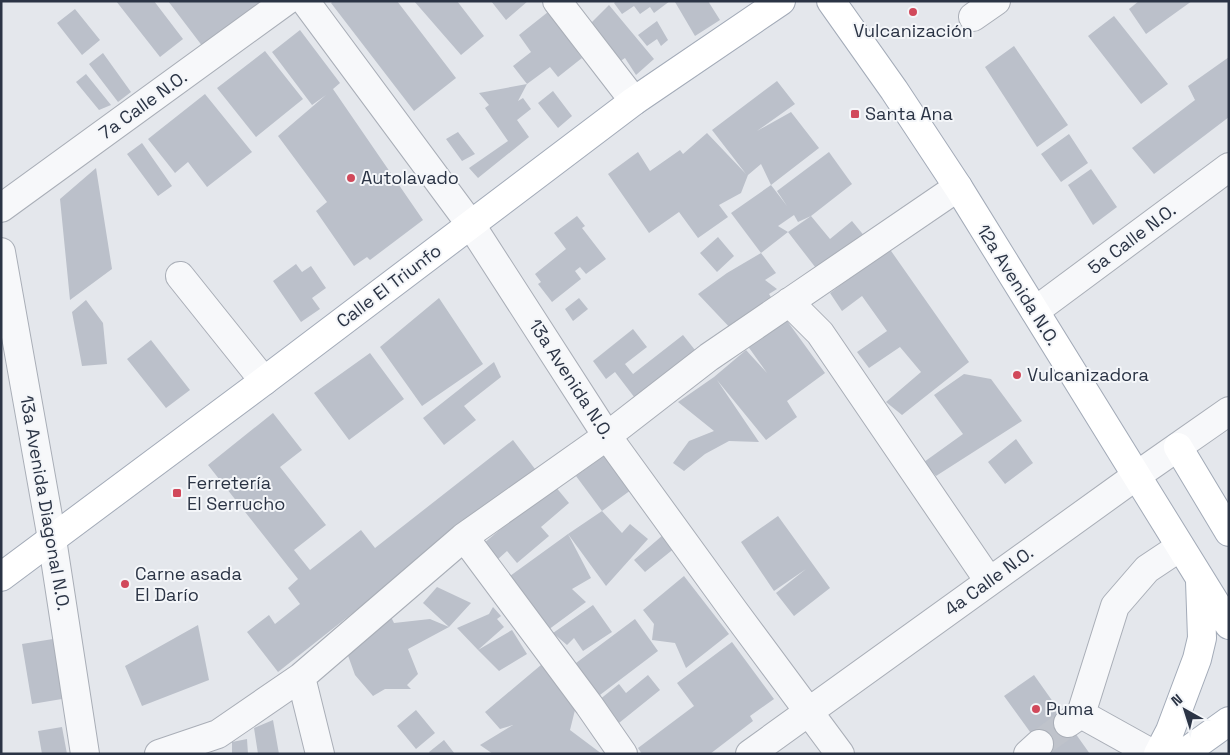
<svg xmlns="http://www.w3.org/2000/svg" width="1230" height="755" viewBox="0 0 1230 755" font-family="'Space Grotesk',sans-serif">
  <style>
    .building { fill: #bbc0ca }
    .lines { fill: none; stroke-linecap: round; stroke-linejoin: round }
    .minor-tunnel { stroke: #bfc3cb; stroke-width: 28; stroke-dasharray: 28 14; stroke-linecap: butt }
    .minor-casing { stroke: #a9aeb7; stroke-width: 30 }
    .major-casing { stroke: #a3abb8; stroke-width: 30 }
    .minor { stroke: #f7f8fa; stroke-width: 28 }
    .major { stroke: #fff; stroke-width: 28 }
    .poi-dot { fill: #d1495b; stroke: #f4f6f9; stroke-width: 2 }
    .labels { text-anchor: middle; stroke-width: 4; stroke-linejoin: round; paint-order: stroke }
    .poi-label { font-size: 18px; fill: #2b3445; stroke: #f4f6f9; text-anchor: start }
    .street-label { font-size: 18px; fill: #2b3445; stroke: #f4f6f9 }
  </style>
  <rect width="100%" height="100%" fill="#e4e7ec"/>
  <path class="building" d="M 116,1 L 154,1 L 183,39 L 160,57 Z
    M 168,1 L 263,1 L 203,47 Z
    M 333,1 L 397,1 L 456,78 L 414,111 L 331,3 Z
    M 414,1 L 457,1 L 484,36 L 461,55 Z
    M 491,1 L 528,1 L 506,20 Z
    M 616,1 L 670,1 L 654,13 L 650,7 L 640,14 L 634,6 L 622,14 L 614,3 Z
    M 677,1 L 708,1 L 720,20 L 695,36 L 675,2 Z
    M 1139,1 L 1192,1 L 1146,34 L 1129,9 Z
    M 609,5 L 654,59 L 636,75 L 625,58 L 619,62 L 589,25 Z
    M 75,9 L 100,40 L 82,55 L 57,23 Z
    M 548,12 L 582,58 L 558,77 L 550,67 L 527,84 L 518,101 L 523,98 L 531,109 L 517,120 L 529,137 L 478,178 L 469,168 L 508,141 L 485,108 L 489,105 L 479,93 L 527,84 L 513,66 L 531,52 L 519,35 Z
    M 1114,16 L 1168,84 L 1141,104 L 1088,36 Z
    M 657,21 L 668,40 L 661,46 L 657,39 L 647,46 L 638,35 Z
    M 300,30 L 340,83 L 333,89 L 423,220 L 370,260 L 367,257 L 354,266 L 316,211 L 327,202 L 278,136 L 326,95 L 312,105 L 272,52 Z
    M 1014,46 L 1068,125 L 1037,147 L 985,67 Z
    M 265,51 L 303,99 L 256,137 L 217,88 Z
    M 103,53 L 131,92 L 118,102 L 89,64 Z
    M 1229,57 L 1229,117 L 1154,174 L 1132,148 L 1195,100 L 1188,86 Z
    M 86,74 L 111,105 L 99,110 L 76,82 Z
    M 777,81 L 795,104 L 757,131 L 791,112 L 819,148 L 771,185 L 761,164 L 748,175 L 741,193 L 719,205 L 728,217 L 698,238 L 679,212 L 649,233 L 608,174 L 638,152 L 650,171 L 680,150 L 683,154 L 707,133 L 746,174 L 712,130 Z
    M 553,91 L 572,116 L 558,128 L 538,103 Z
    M 205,94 L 252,152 L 207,187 L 188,162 L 175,173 L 148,139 Z
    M 458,132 L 475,154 L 462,161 L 446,139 Z
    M 1069,134 L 1088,163 L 1061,182 L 1041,154 Z
    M 142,143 L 172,186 L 158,196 L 127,154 Z
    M 829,152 L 852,184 L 811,216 L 798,222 L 794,215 L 778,226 L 788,232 L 761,253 L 731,213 L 771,185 L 787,206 L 777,191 Z
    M 96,168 L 112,269 L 70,300 L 60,199 Z
    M 1091,169 L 1117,207 L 1093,225 L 1068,185 Z
    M 577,216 L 585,226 L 582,228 L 606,259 L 586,274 L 580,267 L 575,271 L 581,279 L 552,302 L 538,284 L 541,282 L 535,274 L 566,249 L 554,233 Z
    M 811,216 L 830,239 L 852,221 L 866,238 L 819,272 L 788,232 Z
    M 718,237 L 734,256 L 717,272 L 700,253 Z
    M 889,248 L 969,362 L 902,415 L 886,402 L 921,372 L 900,347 L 869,368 L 857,352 L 887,331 L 862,296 L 842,311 L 830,293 Z
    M 761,253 L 776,273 L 765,280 L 777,289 L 769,294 L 776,305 L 734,332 L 698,294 L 727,273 Z
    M 296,264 L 302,272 L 311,266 L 326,288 L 312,298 L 320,309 L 301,322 L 273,281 Z
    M 439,298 L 483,364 L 422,406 L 380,347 Z
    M 579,298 L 588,309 L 573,321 L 565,309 Z
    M 86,300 L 103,323 L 107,364 L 82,366 L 72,312 Z
    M 785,318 L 825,373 L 787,401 L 797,417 L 766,440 L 717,380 L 759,442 L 729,441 L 705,454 L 684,471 L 673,463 L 689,441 L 714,431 L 678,402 L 714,377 L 746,350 L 767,373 L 747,345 Z
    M 633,329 L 647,347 L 625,364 L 633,374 L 683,335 L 699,355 L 638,402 L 615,372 L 606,379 L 593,361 Z
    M 151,340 L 190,390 L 166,408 L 127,359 Z
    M 370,353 L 404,399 L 349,440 L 314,393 Z
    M 494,362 L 501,377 L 464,406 L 476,420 L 444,445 L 423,418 Z
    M 964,374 L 991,379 L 1022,421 L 936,476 L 924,462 L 963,434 L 934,395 Z
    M 273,413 L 302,450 L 280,467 L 326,525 L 294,550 L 310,570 L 361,530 L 375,548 L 513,440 L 535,469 L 278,672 L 247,632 L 269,615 L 275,624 L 300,604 L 288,588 L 298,579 L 208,465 Z
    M 1016,439 L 1033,463 L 1005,484 L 988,462 Z
    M 605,455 L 631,490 L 602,511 L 576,476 Z
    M 555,486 L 569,503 L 541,527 L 549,536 L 517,563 L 507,551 L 497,560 L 483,544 L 538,497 Z
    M 602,511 L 622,533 L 630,524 L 648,539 L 606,586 L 568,534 Z
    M 778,516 L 830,588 L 794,616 L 776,593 L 806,569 L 774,591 L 741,542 Z
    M 670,529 L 681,543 L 645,572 L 634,560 Z
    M 568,534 L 591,578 L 572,589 L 586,602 L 548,630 L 510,576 Z
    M 684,576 L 729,634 L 686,668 L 675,643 L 652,640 L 654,624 L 643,610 Z
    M 437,587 L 471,603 L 449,627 L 408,649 L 418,674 L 407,685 L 411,689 L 385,689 L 373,696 L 355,675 L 346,650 L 390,615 L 394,623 L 430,619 L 449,627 L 423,603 Z
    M 593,605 L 612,632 L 583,651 L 574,638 L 567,645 L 553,633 Z
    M 493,607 L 501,616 L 497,619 L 504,627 L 478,650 L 457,628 L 489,614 Z
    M 635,619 L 658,651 L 592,701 L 568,669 Z
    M 198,625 L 209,680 L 142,706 L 125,666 Z
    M 512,630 L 527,654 L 499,671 L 478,650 Z
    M 53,639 L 62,699 L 32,704 L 22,644 Z
    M 732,642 L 774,699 L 750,716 L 753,721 L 710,754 L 642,754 L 638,748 L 694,706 L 677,683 Z
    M 541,665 L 576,706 L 570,730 L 602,754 L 493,754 L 480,745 L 513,725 L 500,729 L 485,712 Z
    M 648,675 L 660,690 L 614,727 L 599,700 L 619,684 L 626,693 Z
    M 1034,675 L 1090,754 L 1046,754 L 1004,696 Z
    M 416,710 L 435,733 L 416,749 L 397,726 Z
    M 273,720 L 279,754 L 258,754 L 254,728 Z
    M 62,727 L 67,754 L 42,754 L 38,731 Z
    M 247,739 L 248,754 L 232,754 L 232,742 Z
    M 444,740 L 455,754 L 430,754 L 429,752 Z"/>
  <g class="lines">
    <path class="minor-tunnel" d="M 1039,744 L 1068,723"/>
    <g class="minor-casing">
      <path id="minor" d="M 305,1 L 471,225 L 607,436 L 734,611 L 840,754
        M 557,1 L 634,101
        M 973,17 L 996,1
        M 1,208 L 286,1
        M 1,252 L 52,539 L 85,754
        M 180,276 L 264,381
        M 789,302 L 820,333 L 989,581
        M 1035,311 L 1229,167
        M 464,537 L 589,705 L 623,754
        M 301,677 L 320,754
        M 1081,714 L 1153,754
        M 1068,723 L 1081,714 L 1115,606 L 1147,569 L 1180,547
        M 159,754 L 218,734 L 301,677 L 464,537 L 607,436 L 709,357 L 958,187
        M 750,754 L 1136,476 L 1229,411
        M 1028,754 L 1039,744"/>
    </g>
    <g class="major-casing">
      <path id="major" d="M 831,1 L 894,90 L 958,187 L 1229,625
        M 1178,447 L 1229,532
        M 1,577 L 264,381 L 634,101 L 781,1
        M 1158,754 L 1170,731 L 1197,659 L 1202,638 L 1200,581
        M 1183,754 L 1229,721"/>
    </g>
    <use href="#minor" class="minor"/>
    <use href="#major" class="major"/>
  </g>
  <g class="poi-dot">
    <circle cx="913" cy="12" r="5"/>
    <rect x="850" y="109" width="10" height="10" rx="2.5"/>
    <circle cx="351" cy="178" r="5"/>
    <circle cx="1017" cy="375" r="5"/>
    <rect x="172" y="488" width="10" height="10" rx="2.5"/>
    <circle cx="125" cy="584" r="5"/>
    <circle cx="1036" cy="709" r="5"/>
  </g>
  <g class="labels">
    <g class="poi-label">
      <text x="913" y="37" text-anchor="middle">Vulcanización</text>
      <text x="865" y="120">Santa Ana</text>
      <text x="361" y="184">Autolavado</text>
      <text x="1027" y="381">Vulcanizadora</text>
      <text x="187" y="489">Ferretería<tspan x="187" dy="21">El Serrucho</tspan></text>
      <text x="135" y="580">Carne asada<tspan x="135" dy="21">El Darío</tspan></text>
      <text x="1046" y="715">Puma</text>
    </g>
    <g class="street-label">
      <text transform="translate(143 105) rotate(-36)" y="6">7a Calle N.O.</text>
      <text transform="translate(1132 239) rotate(-37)" y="6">5a Calle N.O.</text>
      <text transform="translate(1018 285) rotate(58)" y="6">12a Avenida N.O.</text>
      <text transform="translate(389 286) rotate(-37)" y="6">Calle El Triunfo</text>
      <text transform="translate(571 379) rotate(57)" y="6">13a Avenida N.O.</text>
      <text transform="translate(45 503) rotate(80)" y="6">13a Avenida Diagonal N.O.</text>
      <text transform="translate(989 581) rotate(-36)" y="6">4a Calle N.O.</text>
    </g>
  </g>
  <rect width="1230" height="755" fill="none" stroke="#2b3445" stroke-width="5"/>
  <g transform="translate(1185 710) rotate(321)" stroke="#f4f6f9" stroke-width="4" paint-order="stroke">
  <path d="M0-4L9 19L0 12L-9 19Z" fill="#2b3445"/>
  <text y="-8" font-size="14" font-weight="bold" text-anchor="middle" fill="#2b3445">N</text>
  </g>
</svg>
